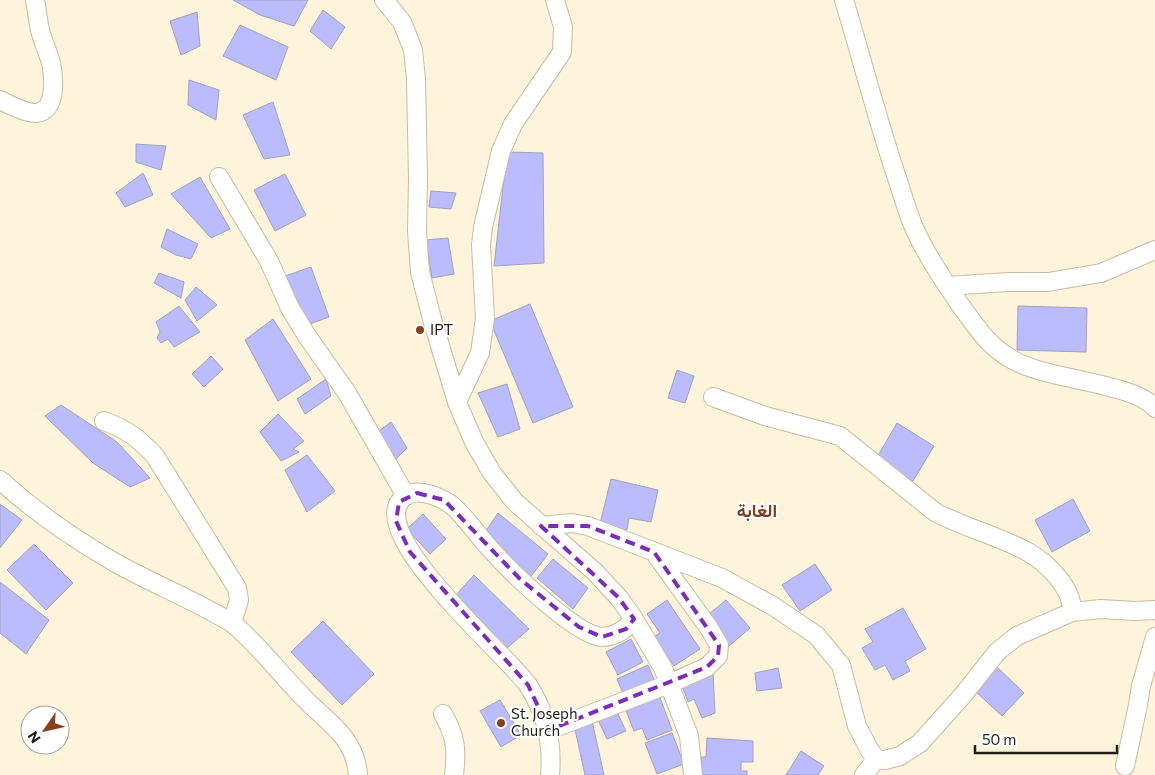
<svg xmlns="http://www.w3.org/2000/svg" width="1155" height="775" viewBox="0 0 1155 775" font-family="Commissioner,Vazirmatn,sans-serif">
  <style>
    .building { fill: #bbbcfe; stroke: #a0a1bf }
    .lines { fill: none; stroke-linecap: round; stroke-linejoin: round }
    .street-casing { stroke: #c9bb9e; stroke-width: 20 }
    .street { stroke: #fff; stroke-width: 18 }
    .marked { fill: none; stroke: #7b2cbf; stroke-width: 4; stroke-dasharray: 10 6; stroke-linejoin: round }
    .poi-dot { fill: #88411f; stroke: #fff; stroke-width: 2 }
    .labels { text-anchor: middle; stroke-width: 4; stroke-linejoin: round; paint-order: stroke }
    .poi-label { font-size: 15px; fill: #221d12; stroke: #fff; text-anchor: start }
    .quarter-label { font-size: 18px; font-weight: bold; fill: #7e3d1f; stroke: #fff }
  </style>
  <rect width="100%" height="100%" fill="#fef3db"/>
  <path class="building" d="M 233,0 L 308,0 L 294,26 L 260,15 Z
    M 323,10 L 345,27 L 331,49 L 310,31 Z
    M 197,12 L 200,46 L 181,55 L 170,21 Z
    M 240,25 L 288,47 L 276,80 L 223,56 Z
    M 189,80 L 219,90 L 216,120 L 188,105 Z
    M 273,102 L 290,155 L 264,159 L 243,115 Z
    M 136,144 L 166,146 L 161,170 L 136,162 Z
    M 507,152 L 543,153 L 544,263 L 494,266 Z
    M 143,173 L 153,195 L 125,207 L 116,193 Z
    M 285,174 L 306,215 L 275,231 L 254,190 Z
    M 200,177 L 230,229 L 211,238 L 171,194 Z
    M 431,191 L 456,193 L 451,209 L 429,207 Z
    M 167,229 L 198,244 L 191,259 L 176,255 L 161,247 Z
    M 448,238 L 454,274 L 432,278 L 426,240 Z
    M 311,267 L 329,317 L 304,326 L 285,276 Z
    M 159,273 L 184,282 L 181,298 L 154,283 Z
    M 196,287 L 217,305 L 197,321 L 185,300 Z
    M 530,304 L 573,407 L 533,423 L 490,321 Z
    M 179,306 L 200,332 L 174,347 L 168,339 L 161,343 L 157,338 L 160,332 L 156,322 Z
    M 1018,306 L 1087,308 L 1086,352 L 1017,350 Z
    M 273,319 L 311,379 L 278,401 L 245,340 Z
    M 211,356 L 223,369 L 204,387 L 192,374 Z
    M 677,370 L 694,376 L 685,403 L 668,398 Z
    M 326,379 L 331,396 L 305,414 L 297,399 Z
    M 507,384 L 520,429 L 498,437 L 478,393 Z
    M 61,405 L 117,442 L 150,478 L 130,487 L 93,463 L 45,416 Z
    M 278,414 L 304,441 L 293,449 L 299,452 L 281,461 L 260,432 Z
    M 391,422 L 407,448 L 396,459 L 374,435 Z
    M 897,423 L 934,446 L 913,481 L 876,459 Z
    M 307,455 L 335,491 L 307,512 L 285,470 Z
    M 611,479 L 658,490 L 651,522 L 629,518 L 627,530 L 600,524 Z
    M 1073,499 L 1090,531 L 1052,552 L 1035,520 Z
    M 0,504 L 22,520 L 0,548 Z
    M 498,513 L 548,554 L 529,579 L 482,537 Z
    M 423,514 L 446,539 L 430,554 L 407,529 Z
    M 34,544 L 73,583 L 46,610 L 7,570 Z
    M 553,559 L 588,588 L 573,609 L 537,578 Z
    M 815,564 L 832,590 L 800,611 L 782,585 Z
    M 474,575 L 529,629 L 507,648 L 456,595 Z
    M 0,582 L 49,620 L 26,654 L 0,633 Z
    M 667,600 L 700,649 L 674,666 L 654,637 L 660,633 L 647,614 Z
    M 726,600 L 750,628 L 728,647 L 704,618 Z
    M 903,608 L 926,649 L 905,661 L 910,671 L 893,680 L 885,665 L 875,670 L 862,648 L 873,642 L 865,629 Z
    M 323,621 L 374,674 L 342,705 L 291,652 Z
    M 631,639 L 643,662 L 618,675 L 606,652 Z
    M 648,665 L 656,684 L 625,698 L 617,679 Z
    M 996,666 L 1024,693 L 1002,716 L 974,690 Z
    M 778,668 L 782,688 L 757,691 L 755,673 Z
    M 713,672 L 715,713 L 702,718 L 694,699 L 688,702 L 683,688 Z
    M 659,695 L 672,730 L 647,740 L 642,728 L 634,731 L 625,708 Z
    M 500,700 L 521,735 L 501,747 L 480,711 Z
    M 617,712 L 626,731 L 607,739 L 598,720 Z
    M 592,721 L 604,775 L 585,775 L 574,725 Z
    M 672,733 L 684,764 L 657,774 L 645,743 Z
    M 707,738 L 753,741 L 753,762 L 741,762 L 741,771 L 747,771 L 747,775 L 701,775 L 701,757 L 706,757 Z
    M 801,751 L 824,766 L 818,775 L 786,775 Z"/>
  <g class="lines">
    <g class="street-casing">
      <path id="street" d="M 384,0 L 402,22 L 413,50 L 416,79 L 418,179 L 417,231 L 420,272 L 432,319 L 457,402 L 474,442 L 492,473 L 515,502 L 595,572 L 619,598 L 634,619 L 663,668 L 689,736 L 693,775
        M 844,0 C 862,59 877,119 897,178 C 903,196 908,215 916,232 C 928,258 945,283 961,306 C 977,328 989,347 1013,360 C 1047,380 1135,383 1155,408
        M 0,100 C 10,105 25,113 36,113 C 57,112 54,77 51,63 C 48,52 43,42 40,30 C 38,21 37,10 35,0
        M 219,177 L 269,261 L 290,308 L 307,336 L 347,393 L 406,496
        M 947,286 L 1008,282 L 1048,282 L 1101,273 L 1155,250
        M 713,397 L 765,416 L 840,436 L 935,512 C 965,528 999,536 1028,552 C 1047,563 1073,588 1072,612
        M 457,402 L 480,353 L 485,318 L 481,245 L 483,227 L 501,151 L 513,124 L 562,52 L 563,27 L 555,0
        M 104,421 C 128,430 138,438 155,456 L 237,588 L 239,600 L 232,623
        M 0,480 C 34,511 74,539 114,562 C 153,584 194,600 232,623 C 259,645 280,674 304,698 C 317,712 334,724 345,739 C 353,750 357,762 358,775
        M 541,526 L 572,523 L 588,526 L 722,578 L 773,606 L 816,635 L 841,665 L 857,726 L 870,751 L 876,759 L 880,760 L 885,760 L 900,756 L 920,743 L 963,695 L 997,652 L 1017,636 L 1072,612 L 1101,609 L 1135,611 L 1155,610
        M 443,714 C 456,736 457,750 454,775
        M 549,730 L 669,684 L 707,667 L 718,656 L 719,645 L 709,628 L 654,552
        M 1125,766 L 1138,705 L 1141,686 L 1155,637
        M 550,775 C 553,742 546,713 528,685 C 508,656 361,531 404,497 C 418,486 445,498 456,509 C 469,522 480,538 493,552 C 511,572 577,636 602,637 C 616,637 626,629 634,619
        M 864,775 L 876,759"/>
    </g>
    <use href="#street" class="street"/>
  </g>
  <path class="marked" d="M 417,493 L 444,500 L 520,579 L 579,627 L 602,637 L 626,629 L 634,619 L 619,598 L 541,526 L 588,526 L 654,552 L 719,645 L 718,656 L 707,667 L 549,730 L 528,685 L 410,552 L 396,521 L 399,502 Z"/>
  <g class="poi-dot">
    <circle cx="420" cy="330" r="5"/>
    <circle cx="501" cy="723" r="5"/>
  </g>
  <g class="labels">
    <g class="poi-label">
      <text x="430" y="335">IPT</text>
      <text x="511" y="719">St. Joseph<tspan x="511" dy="17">Church</tspan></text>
    </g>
    <g class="quarter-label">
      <text x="757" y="517">الغابة</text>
    </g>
  </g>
  <g transform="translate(45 730) rotate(236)"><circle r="24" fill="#ffffff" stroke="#a7a5a0"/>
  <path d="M0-4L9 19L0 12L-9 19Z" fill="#88411f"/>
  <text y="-8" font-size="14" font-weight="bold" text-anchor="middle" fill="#221d12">N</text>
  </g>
  <path d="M975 745v8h142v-8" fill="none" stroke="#221d12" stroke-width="2.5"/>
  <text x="982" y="745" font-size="15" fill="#221d12" stroke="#ffffff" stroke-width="4" paint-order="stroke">50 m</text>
</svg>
